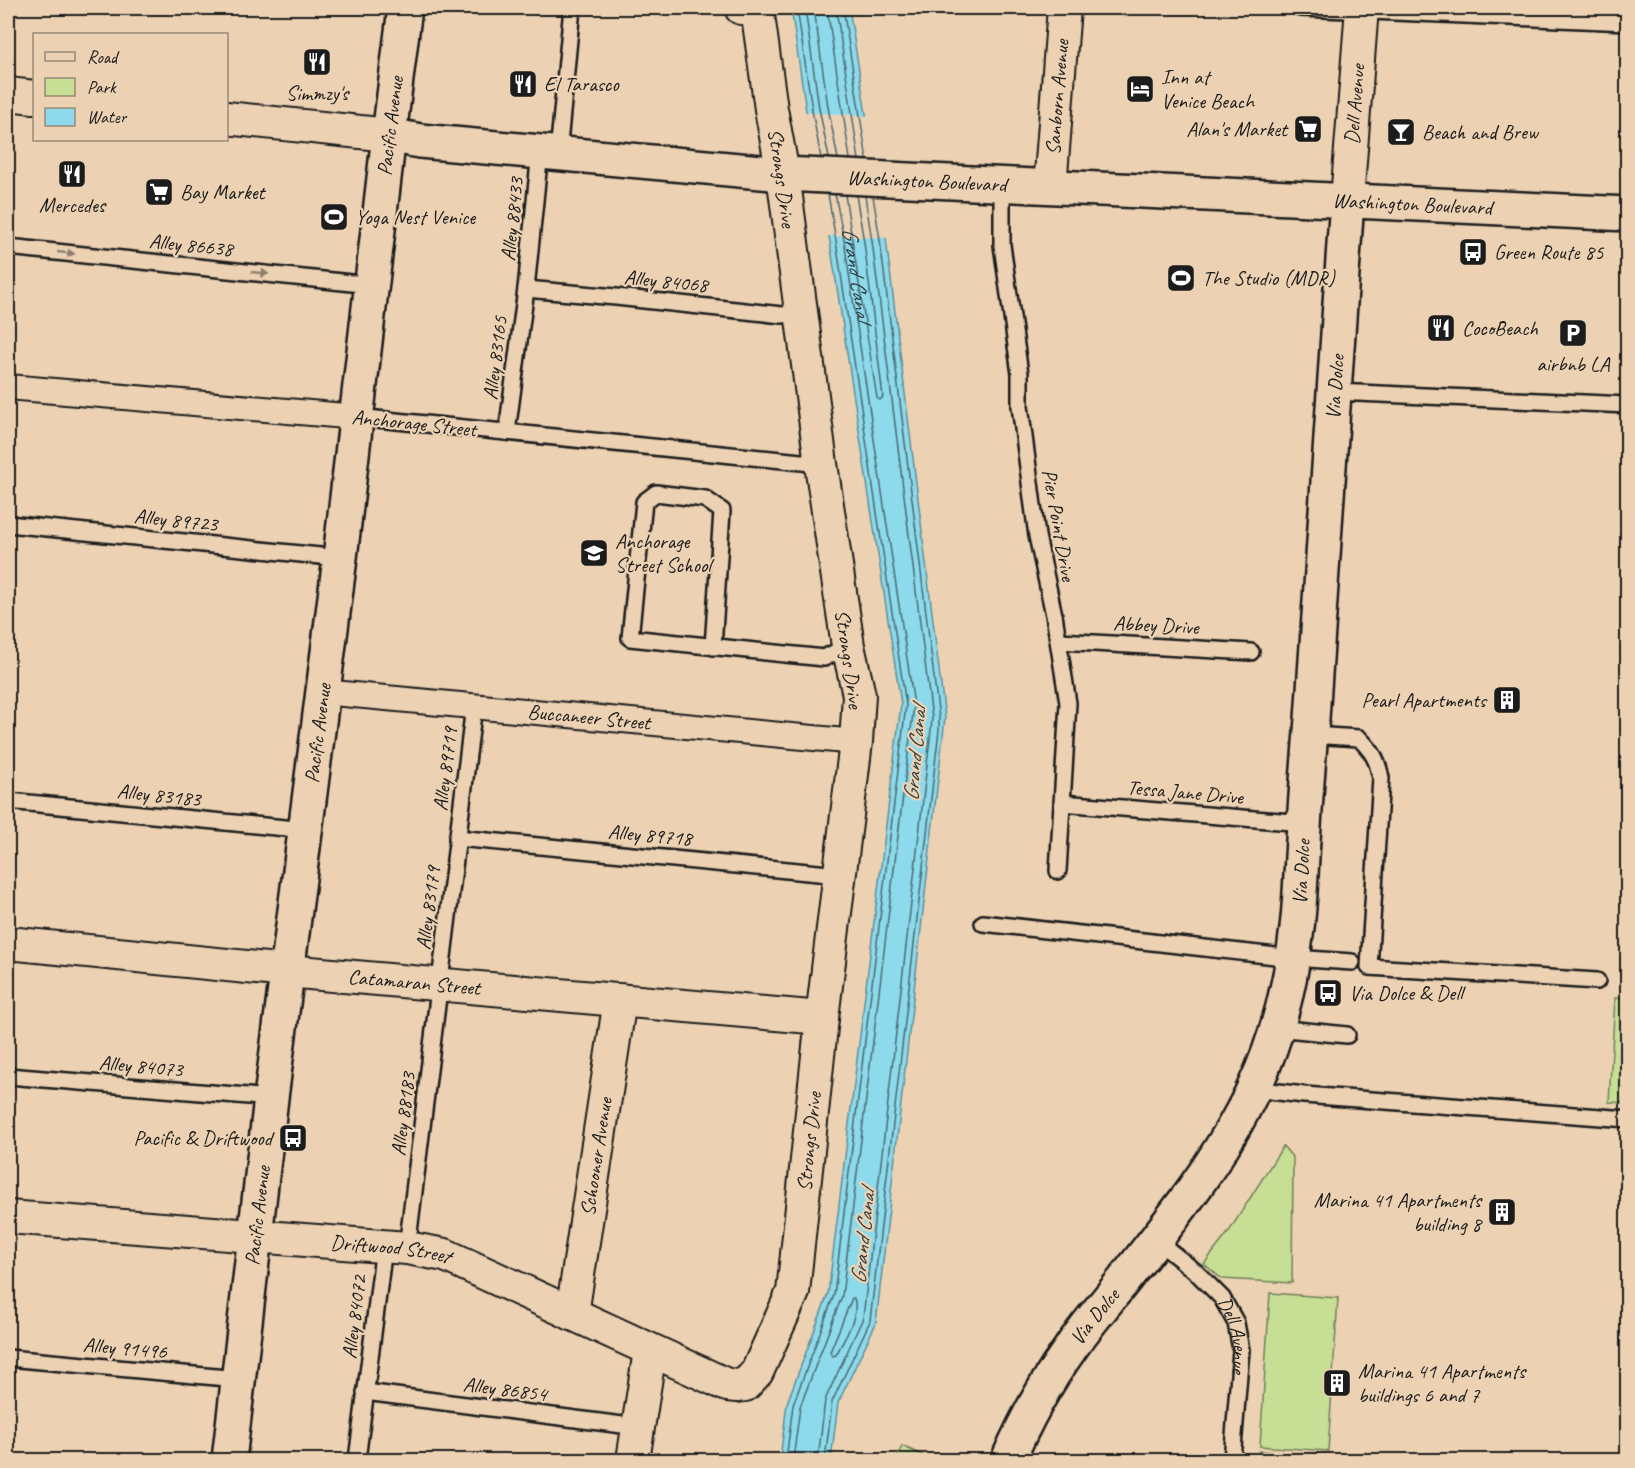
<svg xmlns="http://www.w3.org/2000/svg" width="1635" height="1468" viewBox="0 0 1635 1468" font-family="Caveat,sans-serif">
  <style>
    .green { fill: #c6df95; stroke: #717e58; stroke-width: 1.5 }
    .water { fill: #8cdaeb; stroke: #5f8e98; stroke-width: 1.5 }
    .pier { fill: #ecd2b3 }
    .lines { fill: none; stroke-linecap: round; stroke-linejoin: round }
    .shore { stroke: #49686f; stroke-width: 1.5 }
    .service-casing { stroke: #1c1c1c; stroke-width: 20 }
    .pedestrian-casing { stroke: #1c1c1c; stroke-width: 28 }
    .minor-casing { stroke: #1c1c1c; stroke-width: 36 }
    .tertiary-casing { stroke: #1c1c1c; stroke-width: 38 }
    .secondary-casing { stroke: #1c1c1c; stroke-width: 38 }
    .service { stroke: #ecd2b3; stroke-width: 15 }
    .pedestrian { stroke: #ecd2b3; stroke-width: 24 }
    .minor { stroke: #ecd2b3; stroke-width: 32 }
    .tertiary { stroke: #ecd2b3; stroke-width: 33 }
    .secondary { stroke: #ecd2b3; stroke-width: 33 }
    .oneway { fill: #8e806f }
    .labels { text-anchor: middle; stroke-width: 4.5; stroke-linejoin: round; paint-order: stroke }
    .poi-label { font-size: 21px; fill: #1c1c1c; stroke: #ecd2b3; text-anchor: start }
    .street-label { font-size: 21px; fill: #1c1c1c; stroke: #ecd2b3 }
    .water-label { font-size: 22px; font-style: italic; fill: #324245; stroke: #ecd2b3 }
  </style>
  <rect width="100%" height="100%" fill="#ecd2b3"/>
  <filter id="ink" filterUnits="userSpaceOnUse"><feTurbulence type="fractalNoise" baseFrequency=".0167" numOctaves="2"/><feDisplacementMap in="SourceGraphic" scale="12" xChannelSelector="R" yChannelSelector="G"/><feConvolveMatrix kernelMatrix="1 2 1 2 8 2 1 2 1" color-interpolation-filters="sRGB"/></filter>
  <g filter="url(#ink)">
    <path class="green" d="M 1615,998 L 1627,998 L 1627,1103 L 1609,1102 Z
      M 1283,1146 L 1293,1158 L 1292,1283 L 1222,1279 L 1204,1264 L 1228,1233 Z
      M 1270,1293 L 1338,1298 L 1328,1451 L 1260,1446 Z
      M 902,1446 L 933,1460 L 896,1460 Z
      M 1259,1451 L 1329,1455 L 1329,1460 L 1258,1460 Z"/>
    <path class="water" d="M 791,8 L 849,8 L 886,239 L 945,718 L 876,1323 L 838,1403 L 831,1460 L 780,1460 L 787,1403 L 828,1294 L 901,704 L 830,242 L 806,111 Z"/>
    <path class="pier" d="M 803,112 L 869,116 L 889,238 L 826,236 Z"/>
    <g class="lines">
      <g class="shore">
        <path d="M 797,8 L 812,110 L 821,158"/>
        <path d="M 805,8 L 819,108 L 829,158"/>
        <path d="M 814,8 L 828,107 L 838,159"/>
        <path d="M 827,8 L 850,159"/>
        <path d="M 836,8 L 859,160"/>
        <path d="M 843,8 L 867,160"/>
        <path id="s1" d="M 845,195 L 877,398 L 880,400 L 883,397 L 864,242 L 856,195"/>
        <path d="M 852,1298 L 854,1298 C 860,1316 844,1339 836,1355 L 832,1356 L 830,1352 Z"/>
        <path d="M 786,1460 L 793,1405 L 834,1295 L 906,705 L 836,241 L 828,194"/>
        <path d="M 793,1460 L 800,1407 L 842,1296 L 914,705 L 844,240 L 835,194"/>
        <path d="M 818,1460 L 825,1400 L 863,1318 L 931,730 L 932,718 L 872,241 L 865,196"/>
        <path d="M 825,1460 L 832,1402 L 870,1321 L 939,730 L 939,718 L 880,240 L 873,196"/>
      </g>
      <g class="service-casing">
        <g id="service">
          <path d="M 1300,8 L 1628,22"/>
          <path d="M 558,154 L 572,8"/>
          <path d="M 1002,186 L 1002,245 L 1020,374 L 1020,406 L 1037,536 L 1054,615 L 1068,703 L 1058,871"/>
          <path d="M 8,247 L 371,285"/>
          <path d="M 526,289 L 616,297 L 782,315 L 802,313"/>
          <path d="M 1335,392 L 1628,405"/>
          <path d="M 357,417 L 821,464"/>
          <path d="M 507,432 L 526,289 L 540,152"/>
          <path d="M 8,524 L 340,558"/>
          <path d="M 1059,641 L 1251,652"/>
          <path d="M 713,647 L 722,511 L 705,499 L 656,493 L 644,502 L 630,638 L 824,658 L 848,646"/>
          <path d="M 1311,735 L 1359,738 C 1373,752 1377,759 1381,778 L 1369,967 L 1597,981"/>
          <path d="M 8,801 L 306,830"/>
          <path d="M 1062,803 L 1304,823"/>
          <path d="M 457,838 L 839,875"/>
          <path d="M 983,923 L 1293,958 L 1352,962"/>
          <path d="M 1276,1028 L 1347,1035"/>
          <path d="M 8,1076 L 271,1098"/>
          <path d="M 1254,1089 L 1304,1095 L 1628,1119"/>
          <path id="s2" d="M 1156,1240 L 1196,1272 L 1222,1298 L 1236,1323 L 1241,1350 L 1232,1460"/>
          <path d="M 407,1248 L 474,706"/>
          <path d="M 8,1358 L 238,1379"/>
          <path d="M 365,1392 L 638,1427"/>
          <path d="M 357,1460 L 384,1247"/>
        </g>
      </g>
      <g class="pedestrian-casing">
        <g id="pedestrian">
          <path d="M 8,387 L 357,417"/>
          <path id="s3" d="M 322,692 L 856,742"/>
        </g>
      </g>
      <g class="minor-casing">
        <g id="minor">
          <path d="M 8,94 L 34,97"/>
          <path d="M 226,118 L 389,135"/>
          <path id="s4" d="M 1050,187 L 1064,8"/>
          <path id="s5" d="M 1347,200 L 1362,8"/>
          <path id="s6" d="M 8,943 L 287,971 L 822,1018"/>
          <path id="s7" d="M 8,1217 L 407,1248 L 445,1255 L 727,1385 L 737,1386 L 745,1385 L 757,1372 L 793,1292 L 822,1018 L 856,742 L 859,695 L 848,646 L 821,464 L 783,174 L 771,109 L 758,15 L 751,9 L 741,8"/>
          <path id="s8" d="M 572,1314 L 620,1000"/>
          <path d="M 633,1460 L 650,1351"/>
        </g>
      </g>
      <g class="tertiary-casing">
        <g id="tertiary">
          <path id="s9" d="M 229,1460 L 271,1098 L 340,558 L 389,135"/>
          <path id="s10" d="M 1008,1460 C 1025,1421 1045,1384 1070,1349 C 1085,1327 1103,1306 1120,1285 C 1169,1223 1219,1162 1253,1090 C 1277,1040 1291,983 1297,928 C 1301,895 1301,861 1304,827 C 1306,791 1309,755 1312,719 C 1324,546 1336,373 1347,200"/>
        </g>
      </g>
      <g class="secondary-casing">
        <g id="secondary">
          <path id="s11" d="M 405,8 L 389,135 L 420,141 L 783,174 L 1628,214"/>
        </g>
      </g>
      <use href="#service" class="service"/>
      <use href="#pedestrian" class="pedestrian"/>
      <use href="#minor" class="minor"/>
      <use href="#tertiary" class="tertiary"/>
      <use href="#secondary" class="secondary"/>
    </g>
    <defs><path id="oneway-solid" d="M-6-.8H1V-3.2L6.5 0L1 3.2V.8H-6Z" transform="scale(1.5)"/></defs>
    <g class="oneway">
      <use href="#oneway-solid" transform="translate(66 253) rotate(6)"/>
      <use href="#oneway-solid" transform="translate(260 273) rotate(6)"/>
    </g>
  </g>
  <defs>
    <g id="restaurant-square" transform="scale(1.5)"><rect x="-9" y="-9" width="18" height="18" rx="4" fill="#1c1c1c" stroke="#ecd2b3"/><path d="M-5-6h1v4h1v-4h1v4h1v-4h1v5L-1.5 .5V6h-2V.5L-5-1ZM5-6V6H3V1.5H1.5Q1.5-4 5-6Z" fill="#fff"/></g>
    <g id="hotel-square" transform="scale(1.5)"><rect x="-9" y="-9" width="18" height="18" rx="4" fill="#1c1c1c" stroke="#ecd2b3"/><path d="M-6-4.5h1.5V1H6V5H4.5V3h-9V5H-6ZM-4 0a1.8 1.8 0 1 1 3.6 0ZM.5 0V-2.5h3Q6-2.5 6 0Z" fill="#fff"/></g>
    <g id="supermarket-square" transform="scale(1.5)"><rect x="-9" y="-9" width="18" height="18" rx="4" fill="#1c1c1c" stroke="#ecd2b3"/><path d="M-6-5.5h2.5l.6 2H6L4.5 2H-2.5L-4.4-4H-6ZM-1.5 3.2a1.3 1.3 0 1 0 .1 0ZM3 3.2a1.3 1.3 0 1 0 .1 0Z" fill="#fff"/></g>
    <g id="bar-square" transform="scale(1.5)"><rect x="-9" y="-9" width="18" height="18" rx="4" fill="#1c1c1c" stroke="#ecd2b3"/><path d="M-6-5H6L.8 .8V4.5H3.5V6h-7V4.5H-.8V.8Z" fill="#fff"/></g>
    <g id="stadium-square" transform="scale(1.5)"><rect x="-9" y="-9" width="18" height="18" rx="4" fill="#1c1c1c" stroke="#ecd2b3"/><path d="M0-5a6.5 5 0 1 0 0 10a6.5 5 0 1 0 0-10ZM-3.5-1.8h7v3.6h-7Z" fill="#fff"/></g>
    <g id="bus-square" transform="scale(1.5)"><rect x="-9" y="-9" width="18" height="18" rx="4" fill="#1c1c1c" stroke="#ecd2b3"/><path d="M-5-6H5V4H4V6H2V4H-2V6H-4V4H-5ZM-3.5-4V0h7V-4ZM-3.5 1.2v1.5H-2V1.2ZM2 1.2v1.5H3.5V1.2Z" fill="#fff"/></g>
    <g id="parking-square" transform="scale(1.5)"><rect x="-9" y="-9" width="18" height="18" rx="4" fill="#1c1c1c" stroke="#ecd2b3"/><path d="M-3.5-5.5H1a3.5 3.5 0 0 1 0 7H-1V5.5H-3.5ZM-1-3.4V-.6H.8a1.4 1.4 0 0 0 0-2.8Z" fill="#fff"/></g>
    <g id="school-square" transform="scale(1.5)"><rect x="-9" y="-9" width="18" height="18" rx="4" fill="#1c1c1c" stroke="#ecd2b3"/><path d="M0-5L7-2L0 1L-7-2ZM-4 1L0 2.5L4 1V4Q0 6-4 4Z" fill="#fff"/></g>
    <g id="building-square" transform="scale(1.5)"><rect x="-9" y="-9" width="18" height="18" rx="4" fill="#1c1c1c" stroke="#ecd2b3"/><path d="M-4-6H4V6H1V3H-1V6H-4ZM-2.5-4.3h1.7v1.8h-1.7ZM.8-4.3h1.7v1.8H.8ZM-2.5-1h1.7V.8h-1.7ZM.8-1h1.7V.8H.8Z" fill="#fff"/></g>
  </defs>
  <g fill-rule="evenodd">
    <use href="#restaurant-square" x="317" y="62"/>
    <use href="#restaurant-square" x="523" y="84"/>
    <use href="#hotel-square" x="1140" y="89"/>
    <use href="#supermarket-square" x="1308" y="129"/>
    <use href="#bar-square" x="1401" y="132"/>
    <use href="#restaurant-square" x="72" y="174"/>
    <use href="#supermarket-square" x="159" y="192"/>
    <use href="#stadium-square" x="334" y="217"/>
    <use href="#bus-square" x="1473" y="252"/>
    <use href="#stadium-square" x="1181" y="278"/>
    <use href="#restaurant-square" x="1441" y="328"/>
    <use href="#parking-square" x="1573" y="333"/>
    <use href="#school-square" x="594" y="553"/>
    <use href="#building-square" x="1507" y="700"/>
    <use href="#bus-square" x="1328" y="993"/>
    <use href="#bus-square" x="293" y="1138"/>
    <use href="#building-square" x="1502" y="1212"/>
    <use href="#building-square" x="1337" y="1383"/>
  </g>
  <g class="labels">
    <g class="poi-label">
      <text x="1161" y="84">Inn at<tspan x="1161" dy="24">Venice Beach</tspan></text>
      <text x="544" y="91">El Tarasco</text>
      <text x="317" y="100" text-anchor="middle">Simmzy's</text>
      <text x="1287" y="136" text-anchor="end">Alan's Market</text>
      <text x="1422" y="139">Beach and Brew</text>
      <text x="180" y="199">Bay Market</text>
      <text x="72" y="212" text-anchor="middle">Mercedes</text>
      <text x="355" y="224">Yoga Nest Venice</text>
      <text x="1494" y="259">Green Route 85</text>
      <text x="1202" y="285">The Studio (MDR)</text>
      <text x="1462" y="335">CocoBeach</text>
      <text x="1573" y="371" text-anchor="middle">airbnb LA</text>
      <text x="615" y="548">Anchorage<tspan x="615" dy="24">Street School</tspan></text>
      <text x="1486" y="707" text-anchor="end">Pearl Apartments</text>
      <text x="1349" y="1000">Via Dolce &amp; Dell</text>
      <text x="272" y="1145" text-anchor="end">Pacific &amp; Driftwood</text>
      <text x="1481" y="1207" text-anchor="end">Marina 41 Apartments<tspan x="1481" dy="24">building 8</tspan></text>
      <text x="1358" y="1378">Marina 41 Apartments<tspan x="1358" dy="24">buildings 6 and 7</tspan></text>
    </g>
    <g class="street-label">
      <text dy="7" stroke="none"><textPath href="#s4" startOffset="90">Sanborn Avenue</textPath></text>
      <text dy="7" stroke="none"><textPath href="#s5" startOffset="96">Dell Avenue</textPath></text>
      <text transform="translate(390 126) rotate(-83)" y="7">Pacific Avenue</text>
      <text transform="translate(782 178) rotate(82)" y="7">Strongs Drive</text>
      <text dy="7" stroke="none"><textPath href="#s11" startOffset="668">Washington Boulevard</textPath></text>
      <text dy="7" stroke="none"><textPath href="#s11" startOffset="1154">Washington Boulevard</textPath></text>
      <text transform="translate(512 219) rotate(-84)" y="7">Alley 88433</text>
      <text transform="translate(191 245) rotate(6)" y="7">Alley 86638</text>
      <text transform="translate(666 281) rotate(6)" y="7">Alley 84068</text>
      <text transform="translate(495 358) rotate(-83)" y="7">Alley 83165</text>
      <text dy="7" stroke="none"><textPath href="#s10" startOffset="1156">Via Dolce</textPath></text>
      <text transform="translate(414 423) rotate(6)" y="7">Anchorage Street</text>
      <text transform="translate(176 520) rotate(6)" y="7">Alley 89723</text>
      <text transform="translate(1059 525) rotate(80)" y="7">Pier Point Drive</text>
      <text transform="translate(1156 625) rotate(3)" y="7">Abbey Drive</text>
      <text transform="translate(849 659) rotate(82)" y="7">Strongs Drive</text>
      <text dy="7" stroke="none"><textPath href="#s3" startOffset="268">Buccaneer Street</textPath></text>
      <text dy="7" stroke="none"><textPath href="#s9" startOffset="732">Pacific Avenue</textPath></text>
      <text transform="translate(445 769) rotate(-83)" y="7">Alley 89719</text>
      <text transform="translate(1185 792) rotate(5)" y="7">Tessa Jane Drive</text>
      <text transform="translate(159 795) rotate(6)" y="7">Alley 83183</text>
      <text transform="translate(650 835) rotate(5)" y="7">Alley 89718</text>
      <text dy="7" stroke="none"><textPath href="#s10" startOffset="670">Via Dolce</textPath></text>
      <text transform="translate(428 908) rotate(-83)" y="7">Alley 83179</text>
      <text dy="7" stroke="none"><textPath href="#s6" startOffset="408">Catamaran Street</textPath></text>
      <text transform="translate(141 1066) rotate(5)" y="7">Alley 84073</text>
      <text transform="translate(403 1114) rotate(-83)" y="7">Alley 88183</text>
      <text dy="7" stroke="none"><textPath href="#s7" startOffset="1024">Strongs Drive</textPath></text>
      <text dy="7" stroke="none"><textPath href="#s8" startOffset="159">Schooner Avenue</textPath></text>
      <text dy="7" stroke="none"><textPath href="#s9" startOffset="246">Pacific Avenue</textPath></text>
      <text dy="7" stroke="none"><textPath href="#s7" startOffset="384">Driftwood Street</textPath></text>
      <text transform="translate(354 1317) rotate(-83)" y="7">Alley 84072</text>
      <text dy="7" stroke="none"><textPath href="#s10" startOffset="168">Via Dolce</textPath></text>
      <text dy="7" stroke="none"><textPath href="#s2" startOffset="128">Dell Avenue</textPath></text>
      <text transform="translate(125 1348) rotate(5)" y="7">Alley 91496</text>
      <text transform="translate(505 1389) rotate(7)" y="7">Alley 86854</text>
    </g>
    <g class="water-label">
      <text dy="8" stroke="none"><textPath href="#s1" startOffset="80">Grand Canal</textPath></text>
      <text transform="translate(914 754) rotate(-85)" y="8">Grand Canal</text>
      <text transform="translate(862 1237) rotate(-84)" y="8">Grand Canal</text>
    </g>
  </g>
  <rect width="1635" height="1468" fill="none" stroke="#ecd2b3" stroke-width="30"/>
  <rect x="15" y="15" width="1605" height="1438" fill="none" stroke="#1c1c1c" stroke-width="2" filter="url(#ink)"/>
  <rect x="33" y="33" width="195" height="108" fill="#ecd2b3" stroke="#998977" stroke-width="1.5"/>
  <rect x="45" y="52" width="30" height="9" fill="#ecd2b3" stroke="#998977" stroke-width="1.5"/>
  <text x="87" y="63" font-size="18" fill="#1c1c1c">Road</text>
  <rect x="45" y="78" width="30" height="18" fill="#c6df95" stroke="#998977" stroke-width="1.5"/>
  <text x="87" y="93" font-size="18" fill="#1c1c1c">Park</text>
  <rect x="45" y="108" width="30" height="18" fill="#8cdaeb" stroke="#998977" stroke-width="1.5"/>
  <text x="87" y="123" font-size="18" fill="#1c1c1c">Water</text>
</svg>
